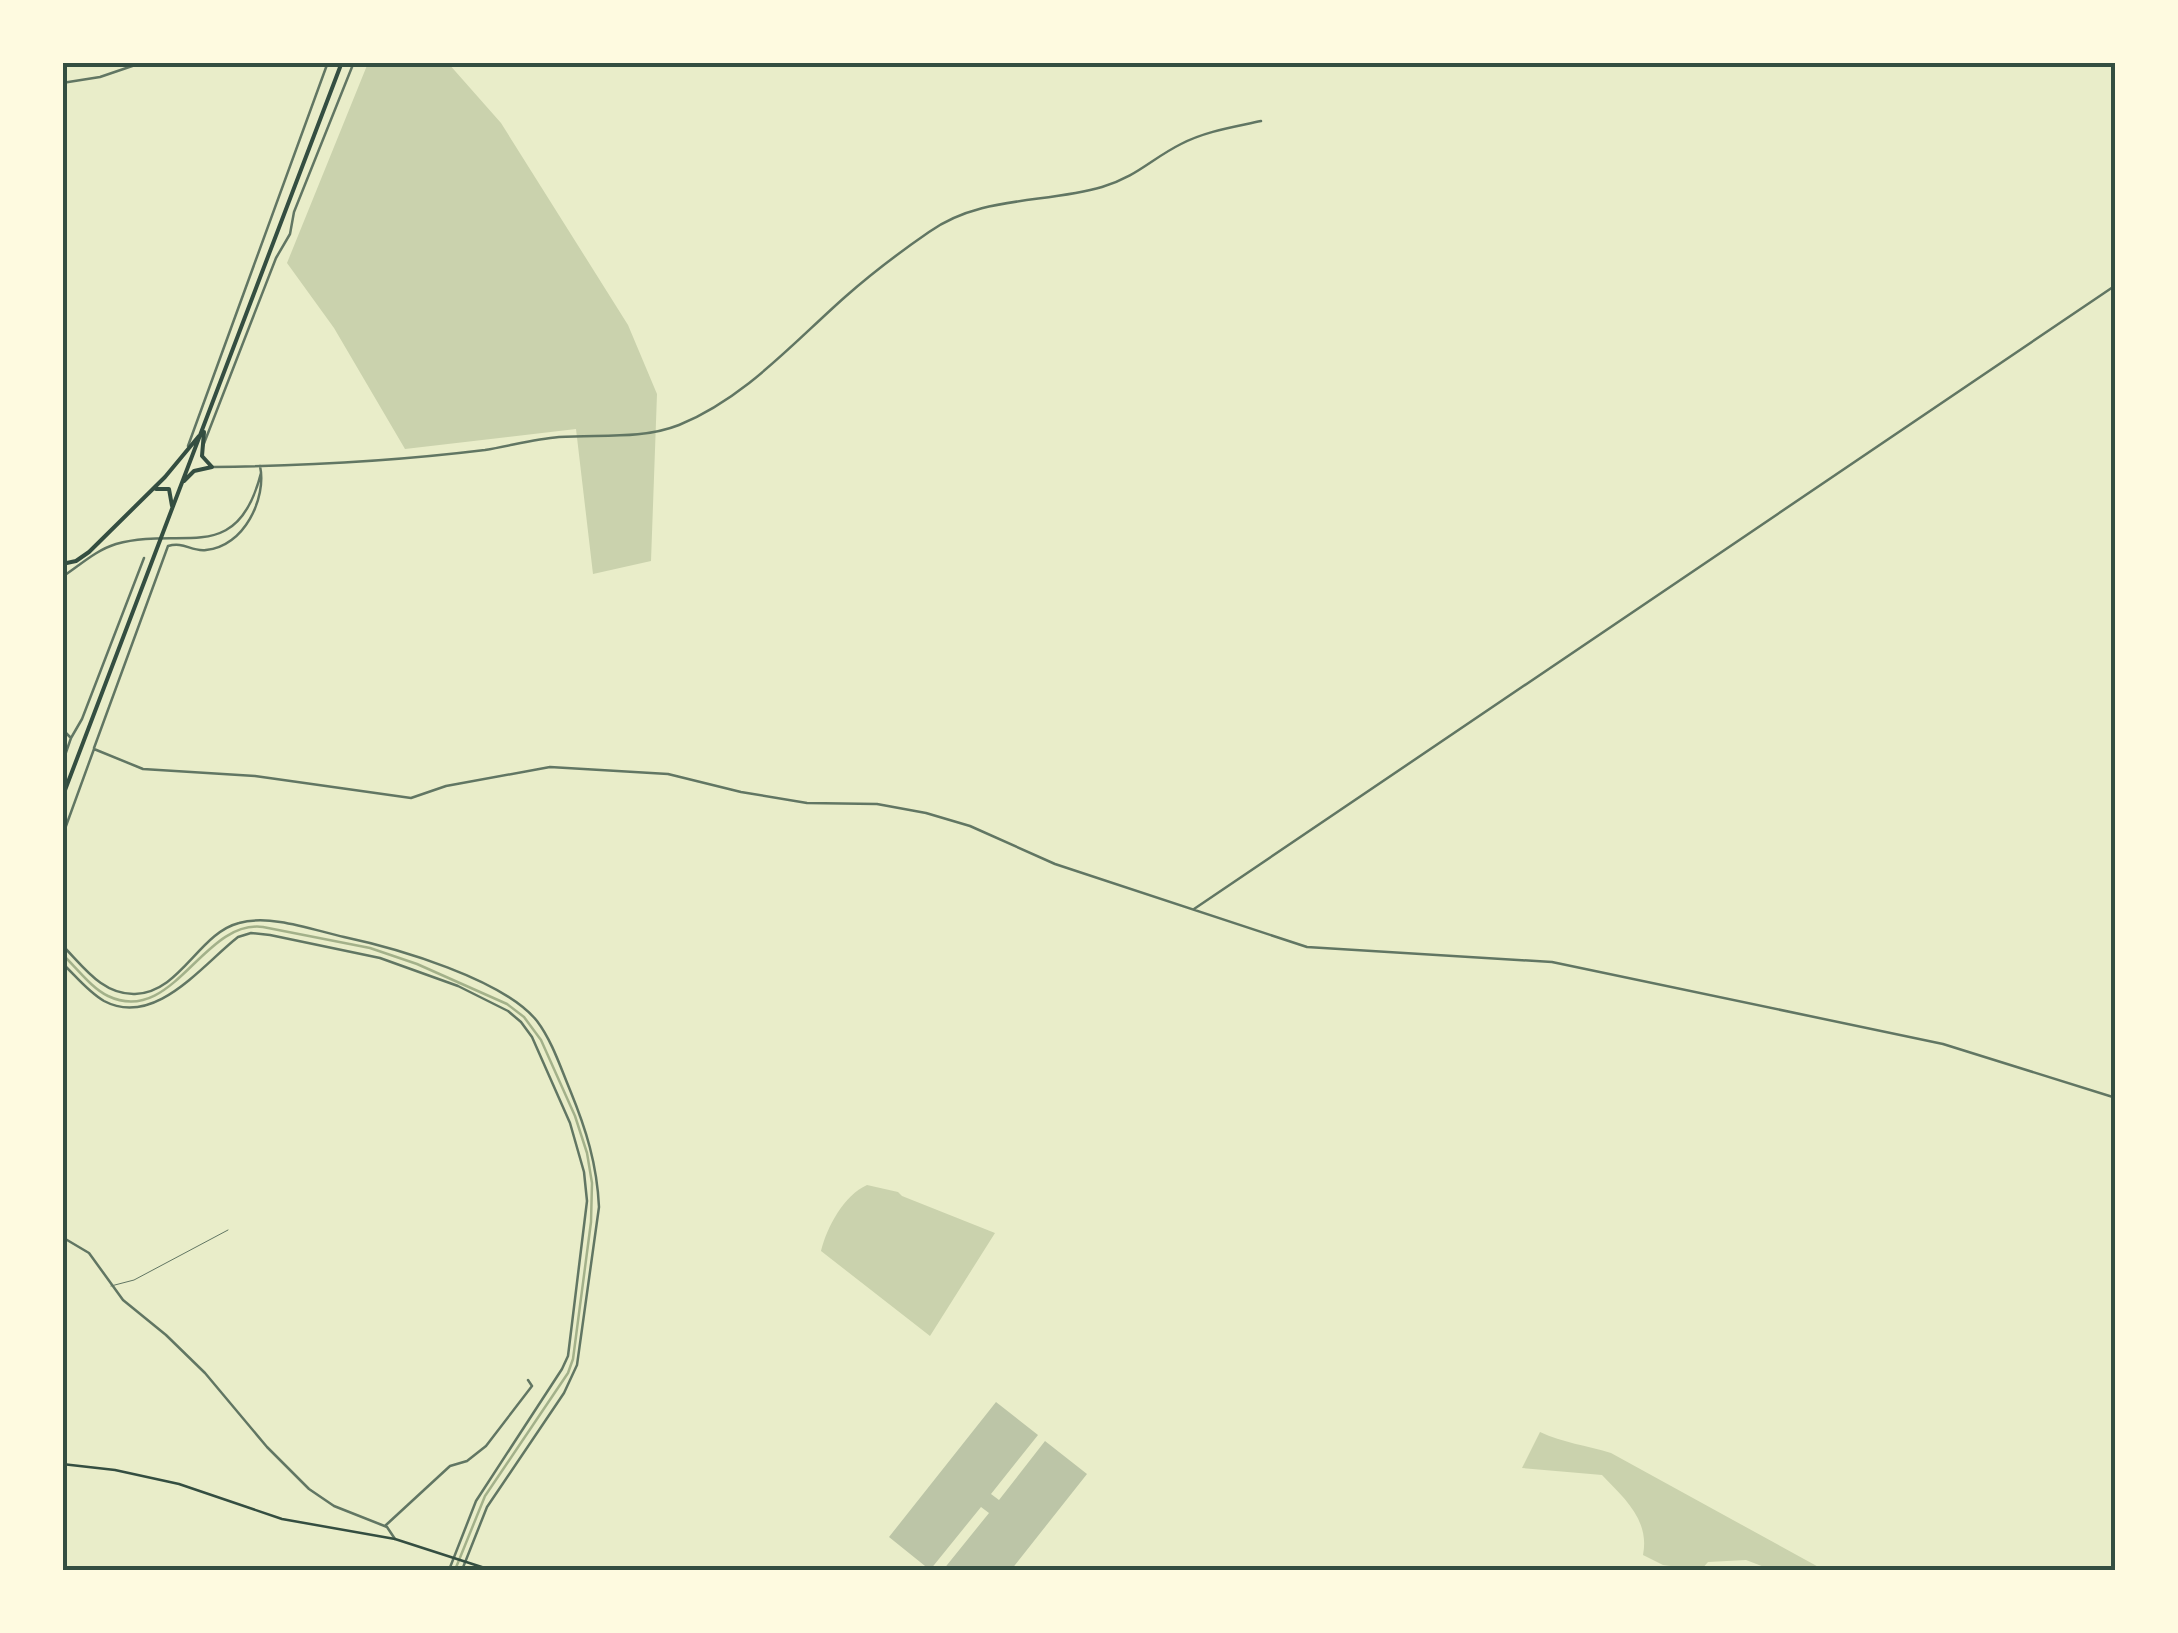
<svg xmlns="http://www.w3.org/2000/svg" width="2178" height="1633" viewBox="0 0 2178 1633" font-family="Helvetica,sans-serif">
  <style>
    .green { fill: #cad2ad }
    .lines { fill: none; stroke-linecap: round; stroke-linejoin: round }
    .stream { stroke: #a3b18a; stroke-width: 2.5 }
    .building { fill: #bcc5a7 }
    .service { stroke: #617663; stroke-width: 1 }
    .minor { stroke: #617663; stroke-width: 2.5 }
    .secondary { stroke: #344e41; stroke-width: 2.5 }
    .primary { stroke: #344e41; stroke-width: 4 }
    .neatline { fill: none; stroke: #344e41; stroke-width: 4 }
  </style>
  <rect width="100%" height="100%" fill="#e9edc9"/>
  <path class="green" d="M 368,63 L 448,63 L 501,123 L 628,325 L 657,394 L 651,561 L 593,574 L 576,429 L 405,449 L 334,328 L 287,263 Z
    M 867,1185 L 898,1192 L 902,1196 L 995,1233 L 930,1336 L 821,1251 C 827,1227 844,1195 867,1185 Z
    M 1540,1432 C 1563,1443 1586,1445 1611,1453 L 1824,1570 L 1772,1570 L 1746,1560 L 1708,1562 L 1701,1570 L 1663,1565 L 1643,1555 C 1650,1520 1624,1498 1602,1475 L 1522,1468 Z"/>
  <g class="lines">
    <path class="stream" d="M 62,954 C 76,967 91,988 108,996 C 173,1027 203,919 263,927 L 370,948 L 417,964 L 507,1004 L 524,1017 L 541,1040 L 575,1116 L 587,1153 L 592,1183 L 591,1222 L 573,1359 L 568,1373 L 485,1496 L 455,1570"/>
  </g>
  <path class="building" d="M 996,1402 L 1038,1435 L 991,1494 L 999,1500 L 1045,1441 L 1087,1474 L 1011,1570 L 943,1570 L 989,1513 L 981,1507 L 930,1570 L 889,1537 Z"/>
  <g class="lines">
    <path class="service" d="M 111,1286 L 134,1280 L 228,1230"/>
    <path class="minor" d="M 62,83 L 100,77 L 144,62
      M 188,446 L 328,62
      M 203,446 L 276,258 L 290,234 L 294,212 L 354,62
      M 213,467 C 304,466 395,461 485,450 C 510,446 534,439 559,437 C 598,434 641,440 679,425 C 745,398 793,343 845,297 C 871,274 900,252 929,232 C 981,195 1044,204 1102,187 C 1138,176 1151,159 1181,144 C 1206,131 1234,127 1261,121
      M 62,577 C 79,566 96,550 116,544 C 181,525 237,568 261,473
      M 62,729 L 71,738 L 62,764
      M 71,738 L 82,719 L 144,558
      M 94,748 L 168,546 C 184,541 191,552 206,550 C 244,547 267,498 260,466
      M 62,837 L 94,749 L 143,769 L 255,776 L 411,798 L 446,786 L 550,767 L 668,774 L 741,792 L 807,803 L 877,804 L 926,813 L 970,826 L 1055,864 L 1307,947 L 1552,962 L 1943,1044 L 2116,1098
      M 1194,909 L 2116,285
      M 62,945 C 83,966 102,995 135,994 C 180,993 199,933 239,923 C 271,914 313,930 344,937 C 396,948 503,979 537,1021 C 552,1041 560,1066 570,1090 C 586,1129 597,1164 599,1207 L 577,1365 L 564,1393 L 487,1507 L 462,1570
      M 62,963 C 75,975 88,992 104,1001 C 155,1028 202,965 238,937 L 251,933 L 270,935 L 380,958 L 458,986 L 508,1011 L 521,1022 L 532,1037 L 570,1123 L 584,1172 L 587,1201 L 568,1356 L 562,1369 L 476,1501 L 449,1570
      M 62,1237 L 89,1253 L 123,1300 L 166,1335 L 205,1373 L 267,1447 L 309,1489 L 334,1506 L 387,1527 L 395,1539
      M 386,1525 L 450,1466 L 467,1461 L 486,1446 L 532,1386 L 528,1380"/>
    <path class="secondary" d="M 62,1464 L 115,1470 L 179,1484 L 282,1519 L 395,1539 L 491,1570"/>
    <path class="primary" d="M 184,481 L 194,471 L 212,467 L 202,456 L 204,432
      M 156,489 L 169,489 L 172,506
      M 62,564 L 76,561 L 89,552 L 165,477 L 199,436
      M 62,798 L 342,62"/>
  </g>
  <rect width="2178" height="1633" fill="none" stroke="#fefae0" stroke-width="130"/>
  <rect x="65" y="65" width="2048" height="1503" class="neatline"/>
</svg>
